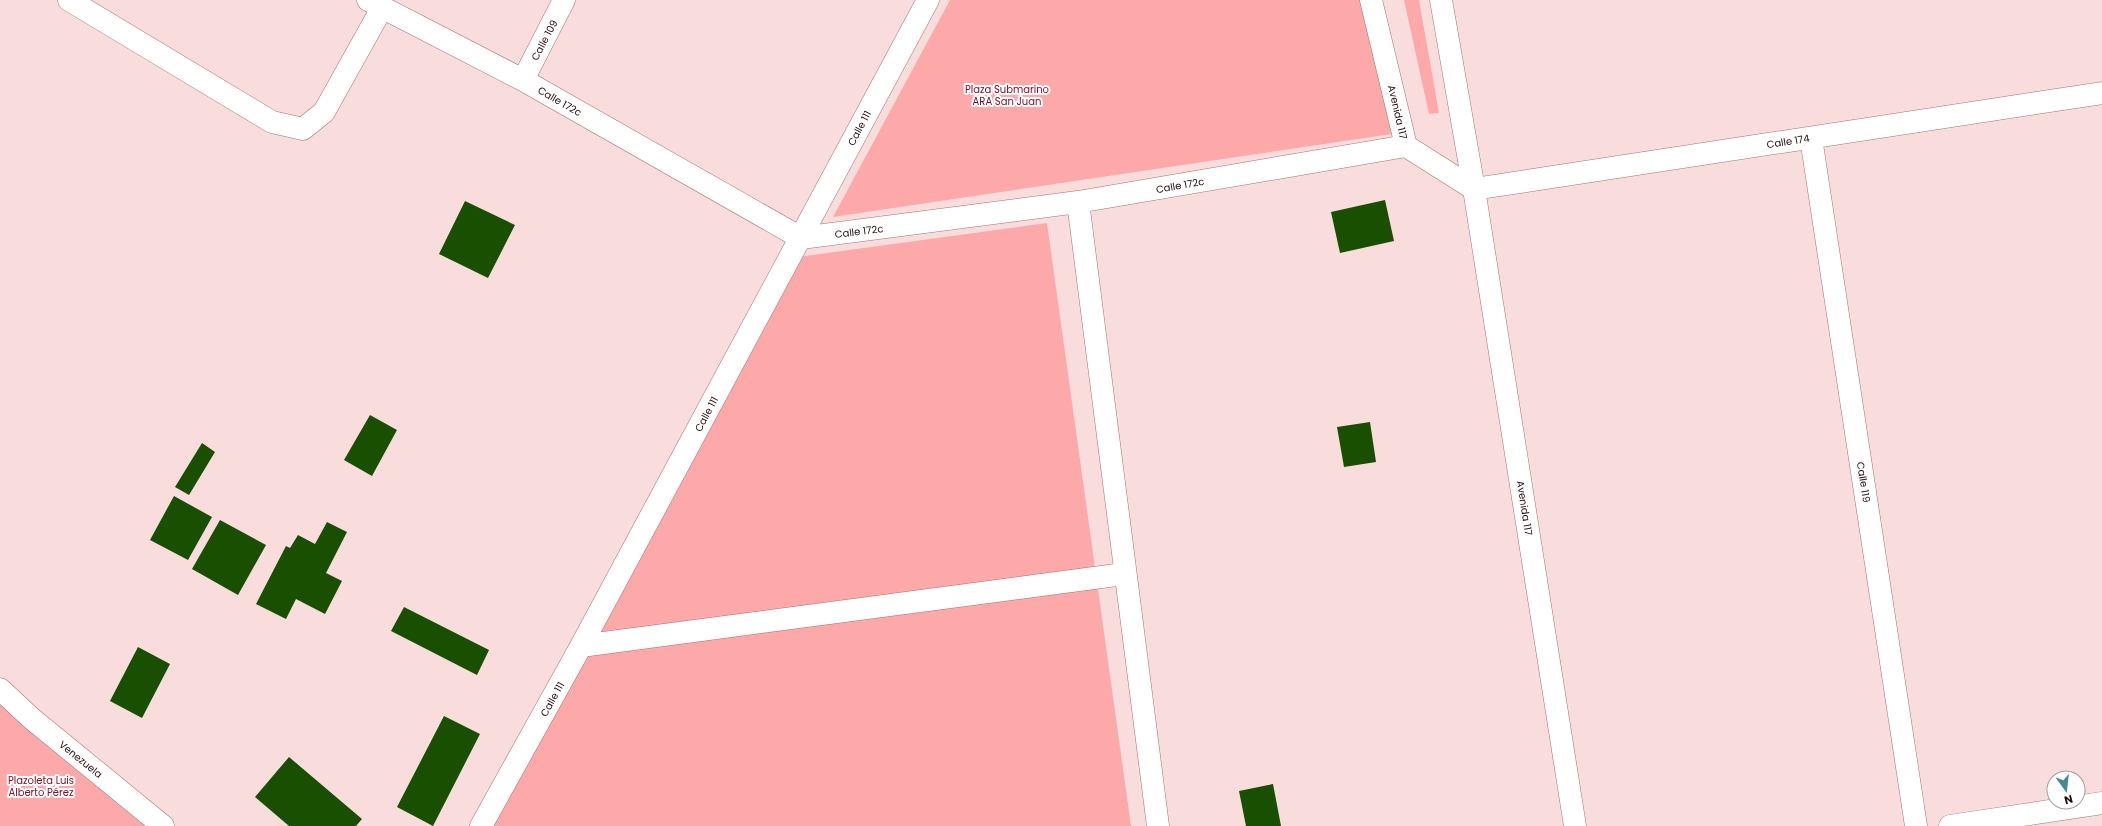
<svg xmlns="http://www.w3.org/2000/svg" width="2102" height="826" viewBox="0 0 2102 826" font-family="Poppins,sans-serif">
  <style>
    .green { fill: #fda9aa }
    .building { fill: #184f00 }
    .lines { fill: none; stroke-linecap: round; stroke-linejoin: round }
    .street-casing { stroke: #ac6f70; stroke-width: 23 }
    .secondary-casing { stroke: #ac6f70; stroke-width: 23 }
    .street { stroke: #fff; stroke-width: 22 }
    .secondary { stroke: #fff; stroke-width: 22 }
    .labels { text-anchor: middle; stroke-width: 4; stroke-linejoin: round; paint-order: stroke }
    .street-label { font-size: 10px; fill: #230c0d; stroke: #fff }
    .park-label { font-size: 10px; fill: #811125; stroke: #fff }
  </style>
  <rect width="100%" height="100%" fill="#f9dddc"/>
  <path class="green" d="M 950,0 L 1362,0 L 1392,134 L 833,217 Z
    M 1404,0 L 1419,0 L 1439,113 L 1429,114 Z
    M 1047,223 L 1131,826 L 469,826 L 783,259 Z
    M 0,699 L 152,826 L 0,826 Z"/>
  <path class="building" d="M 1385,200 L 1394,241 L 1340,253 L 1331,212 Z
    M 465,201 L 515,225 L 488,278 L 439,254 Z
    M 370,415 L 397,430 L 372,476 L 344,460 Z
    M 1370,422 L 1376,462 L 1344,467 L 1337,427 Z
    M 202,443 L 215,452 L 189,495 L 175,487 Z
    M 174,496 L 212,517 L 188,560 L 150,540 Z
    M 220,520 L 266,545 L 238,595 L 192,569 Z
    M 327,522 L 347,532 L 326,573 L 342,581 L 325,614 L 296,599 L 286,619 L 256,604 L 286,546 L 290,548 L 298,535 L 315,544 Z
    M 404,607 L 489,650 L 477,675 L 391,631 Z
    M 138,647 L 170,664 L 142,718 L 110,701 Z
    M 444,716 L 480,734 L 433,826 L 397,807 Z
    M 289,757 L 362,819 L 356,826 L 289,826 L 255,797 Z
    M 1273,784 L 1281,826 L 1246,826 L 1239,791 Z"/>
  <g class="lines">
    <g class="street-casing">
      <path id="street" d="M 69,0 L 272,122 L 303,129 L 324,112 L 382,8
        M 368,0 L 523,80 L 801,238 L 1078,202 L 1406,146
        M 523,80 L 564,0
        M 1811,138 L 1916,826
        M 1474,189 L 2102,93
        M 1078,202 L 1158,826
        M 581,646 L 1124,574
        M 0,689 L 31,718 L 163,826
        M 481,826 L 581,646 L 928,0
        M 1950,826 L 2102,803"/>
    </g>
    <g class="secondary-casing">
      <path id="secondary" d="M 1371,0 L 1406,146 L 1474,189
        M 1441,0 L 1474,189 L 1575,826"/>
    </g>
    <use href="#street" class="street"/>
    <use href="#secondary" class="secondary"/>
  </g>
  <g class="labels">
    <g class="street-label">
      <text transform="translate(544 40) rotate(-62)" y="4">Calle 109</text>
      <text transform="translate(560 101) rotate(30)" y="4">Calle 172c</text>
      <text transform="translate(1398 112) rotate(77)" y="4">Avenida 117</text>
      <text transform="translate(859 128) rotate(-62)" y="4">Calle 111</text>
      <text transform="translate(1788 141) rotate(-9)" y="4">Calle 174</text>
      <text transform="translate(1180 185) rotate(-10)" y="4">Calle 172c</text>
      <text transform="translate(859 231) rotate(-7)" y="4">Calle 172c</text>
      <text transform="translate(706 414) rotate(-62)" y="4">Calle 111</text>
      <text transform="translate(1864 482) rotate(81)" y="4">Calle 119</text>
      <text transform="translate(1525 508) rotate(81)" y="4">Avenida 117</text>
      <text transform="translate(552 699) rotate(-61)" y="4">Calle 111</text>
      <text transform="translate(81 759) rotate(39)" y="4">Venezuela</text>
    </g>
    <g class="park-label">
      <text x="1007" y="93">Plaza Submarino<tspan x="1007" dy="12">ARA San Juan</tspan></text>
      <text x="41" y="784">Plazoleta Luis<tspan x="41" dy="12">Alberto Pérez</tspan></text>
    </g>
  </g>
  <g transform="translate(2066 790) rotate(165)"><circle r="19" fill="#ffffff" stroke="#a79e9e"/>
  <path d="M0-3L7 15L0 10L-7 15Z" fill="#438b8e"/>
  <text y="-6" font-size="11" font-weight="bold" text-anchor="middle" fill="#230c0d">N</text>
  </g>
</svg>
